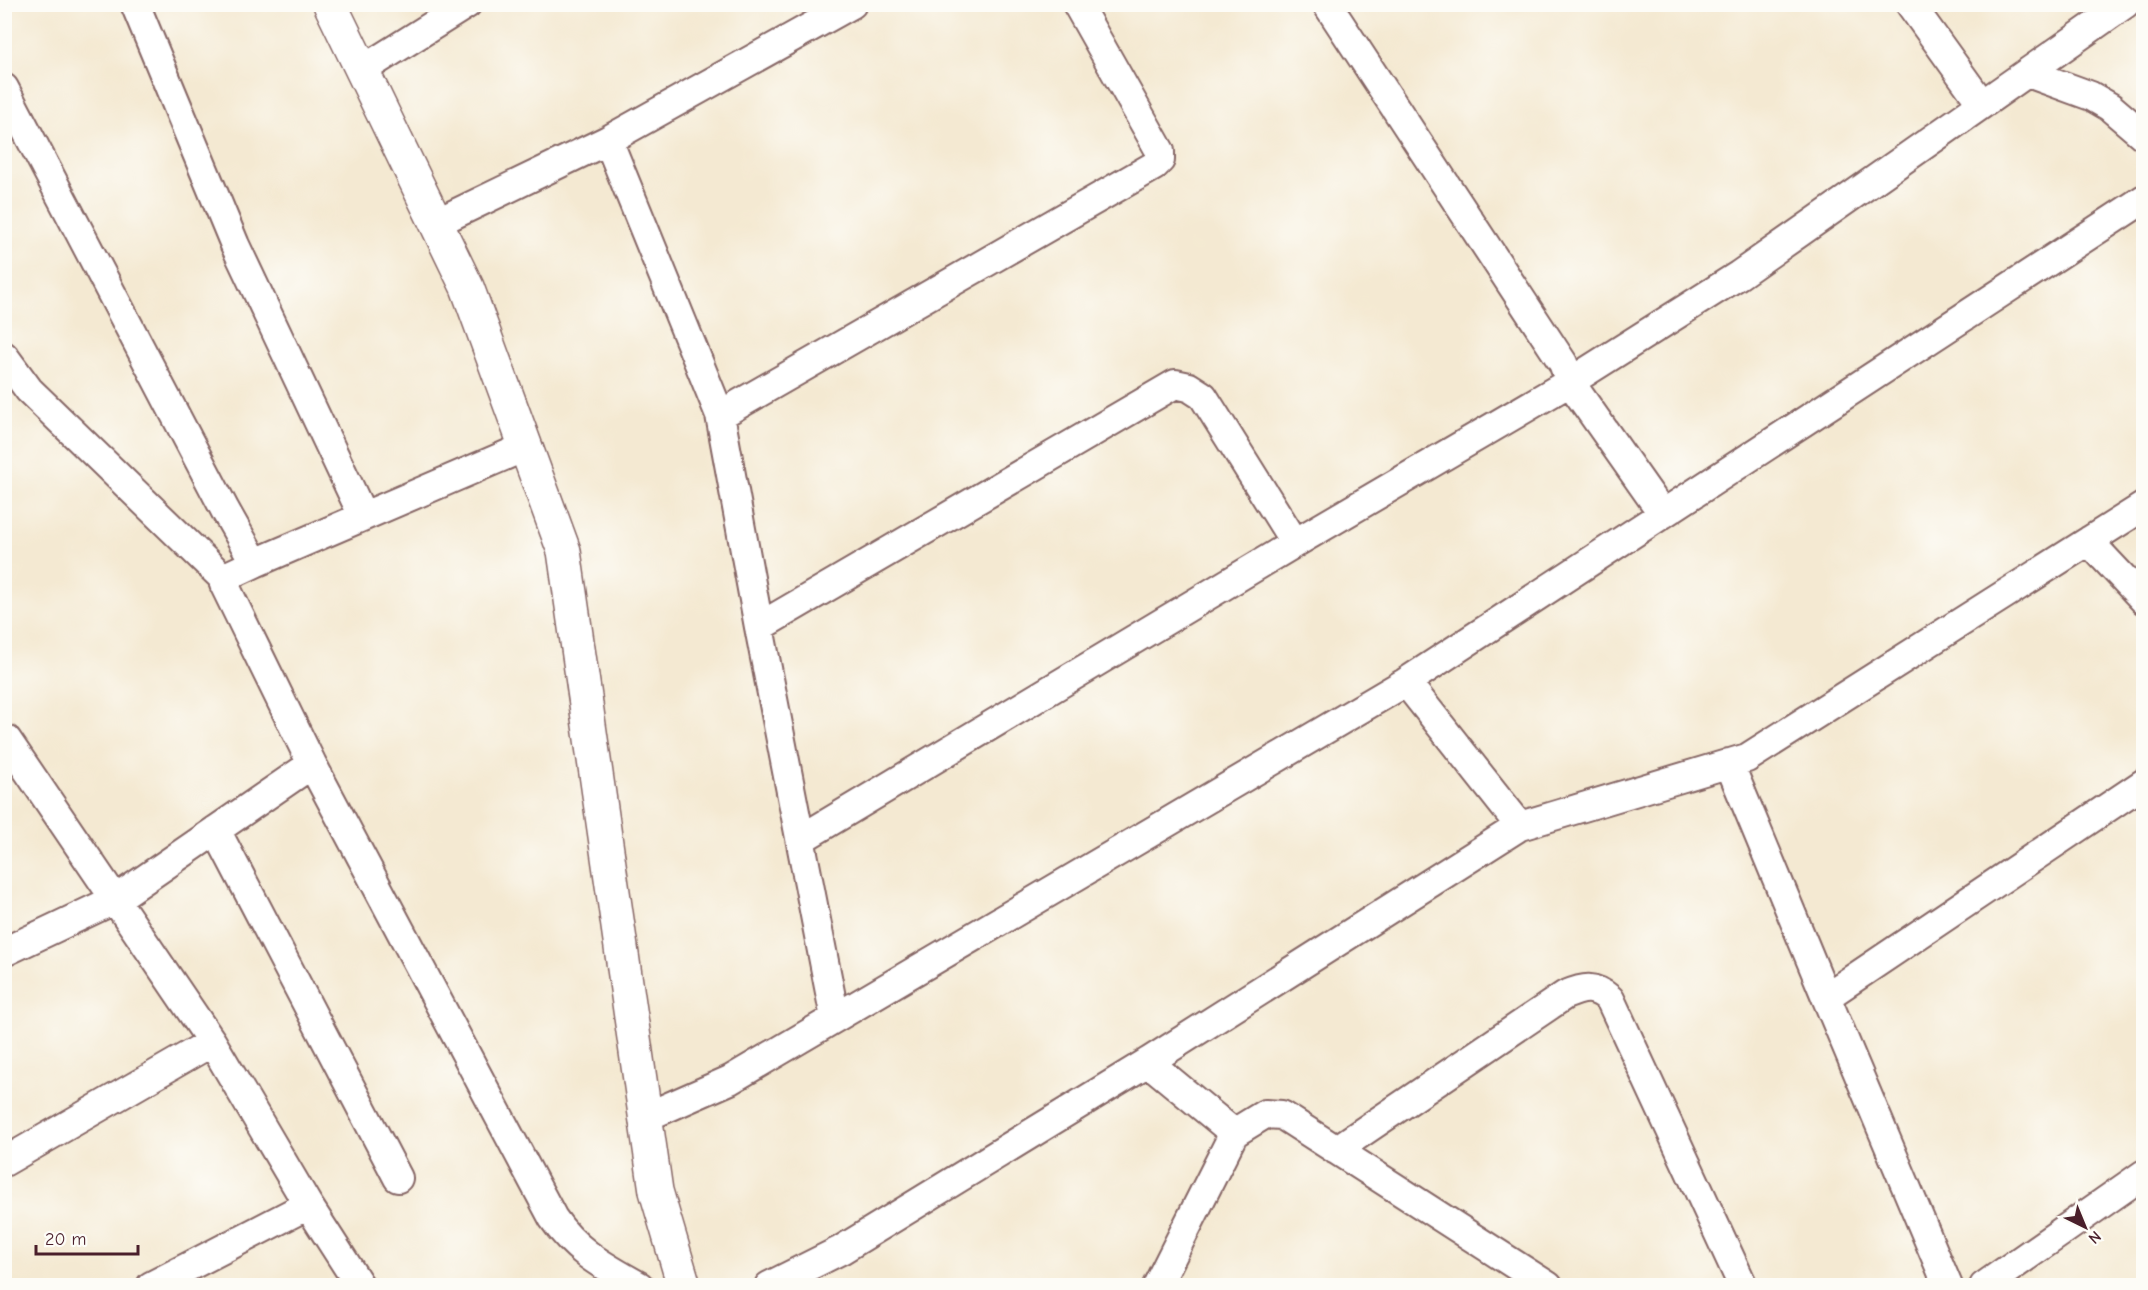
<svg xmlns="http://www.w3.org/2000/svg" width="2148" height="1290" viewBox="0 0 2148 1290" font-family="'Comic Neue',sans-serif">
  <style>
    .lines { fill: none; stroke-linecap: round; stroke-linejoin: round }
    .minor-casing { stroke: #866665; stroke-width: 32 }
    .tertiary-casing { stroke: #866665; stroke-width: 36 }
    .minor { stroke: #fff; stroke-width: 28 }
    .tertiary { stroke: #fff; stroke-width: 33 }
  </style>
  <rect width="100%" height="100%" fill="#fdfcf7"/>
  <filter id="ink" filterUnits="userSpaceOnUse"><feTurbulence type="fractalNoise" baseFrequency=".0167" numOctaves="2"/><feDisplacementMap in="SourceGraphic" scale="12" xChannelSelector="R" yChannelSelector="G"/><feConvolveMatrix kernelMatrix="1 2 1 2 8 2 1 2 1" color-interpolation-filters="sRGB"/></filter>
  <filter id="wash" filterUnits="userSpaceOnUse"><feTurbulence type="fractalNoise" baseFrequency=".008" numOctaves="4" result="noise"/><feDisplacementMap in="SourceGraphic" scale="24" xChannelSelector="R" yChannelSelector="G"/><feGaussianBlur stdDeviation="1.35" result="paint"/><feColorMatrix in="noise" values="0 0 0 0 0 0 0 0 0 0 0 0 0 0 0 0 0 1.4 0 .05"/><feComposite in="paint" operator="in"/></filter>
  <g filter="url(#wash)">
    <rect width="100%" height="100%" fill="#f4e9d2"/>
  </g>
  <g filter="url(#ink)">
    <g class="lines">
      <g class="minor-casing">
        <path id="minor" d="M 135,4 L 235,245 L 363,516
          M 1327,4 L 1563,363 L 1570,382 L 1663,514
          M 1910,4 L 1982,104
          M 362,70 L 467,4
          M 2028,73 L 2091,96 L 2110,107 L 2144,136
          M 4,88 L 225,510 L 255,563 L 525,447
          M 608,140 L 720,415 L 759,627 L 835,1018
          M 436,223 L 608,140 L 852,4
          M 4,356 L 29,390 L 223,578
          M 720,415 L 1154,166 L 1160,160 L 1160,151 L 1077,4
          M 2090,540 L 2095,548 L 2144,600
          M 255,563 L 223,578 L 224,584 L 312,764 L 553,1218 C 576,1252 604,1266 639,1286
          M 759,627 L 1175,384 L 1189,387 L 1203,396 L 1295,543
          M 1406,682 L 2144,199
          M 4,741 L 7,740 L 212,1042
          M 1729,763 L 1826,997 L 2144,783
          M 1520,826 L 1747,758 L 2144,506
          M 216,830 L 398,1178
          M 801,839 L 1295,543 L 1570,382 L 1739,275 L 2125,4
          M 4,952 L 116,899 L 312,764
          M 1826,997 L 1948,1286
          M 1148,1062 L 1234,1133
          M 646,1117 L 730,1080 L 1406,682 L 1520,826 L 1148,1062 L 841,1250 L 769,1286
          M 1336,1150 L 1565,995 C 1585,987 1593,985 1610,999 L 1743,1286
          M 4,1162 L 212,1042 L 308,1205 L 360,1286
          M 151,1286 L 308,1205
          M 1157,1286 L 1234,1133 L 1265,1114 L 1282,1115 L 1548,1286
          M 1984,1286 L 2144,1174"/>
      </g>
      <g class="tertiary-casing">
        <path id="tertiary" d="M 330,4 L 467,287 L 564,551 L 656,1191 L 684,1286"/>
      </g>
      <use href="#minor" class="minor"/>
      <use href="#tertiary" class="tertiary"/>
    </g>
  </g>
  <rect width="2148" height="1290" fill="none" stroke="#fdfcf7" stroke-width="24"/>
  <g transform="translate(2085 1227) rotate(137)" stroke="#fdfcf7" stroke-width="4.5" paint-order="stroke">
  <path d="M0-4.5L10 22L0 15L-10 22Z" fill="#4a1f2b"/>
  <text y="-9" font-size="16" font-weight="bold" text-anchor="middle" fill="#4a1f2b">N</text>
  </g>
  <path d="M36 1245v9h102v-9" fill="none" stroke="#4a1f2b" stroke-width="3"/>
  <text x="45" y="1245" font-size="18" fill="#4a1f2b" stroke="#fdfcf7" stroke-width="4.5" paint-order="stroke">20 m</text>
</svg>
